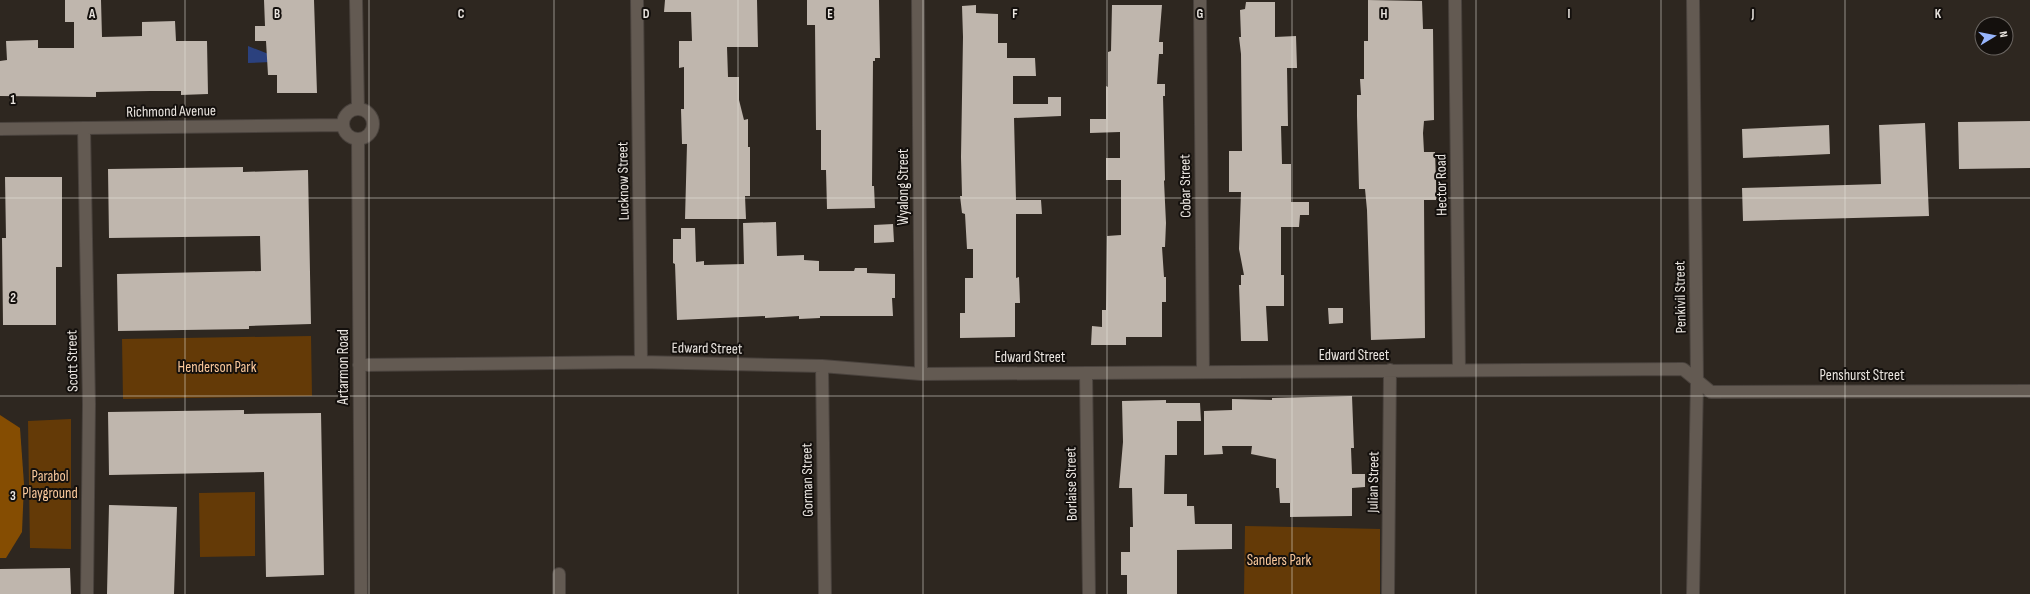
<svg xmlns="http://www.w3.org/2000/svg" width="2030" height="594" viewBox="0 0 2030 594" font-family="'Sofia Sans Condensed',sans-serif">
  <style>
    .green { fill: #643a07 }
    .forest { fill: #854d02 }
    .water { fill: #2b417e }
    .building { fill: #bfb6ad }
    .lines { fill: none; stroke-linecap: round; stroke-linejoin: round }
    .minor-casing { stroke: #49423d; stroke-width: 14 }
    .minor { stroke: #635a52; stroke-width: 12 }
    .grid { fill: none; stroke: #eae5e0; stroke-width: 1; stroke-opacity: 0.55 }
    .labels { text-anchor: middle; stroke-width: 4; stroke-linejoin: round; paint-order: stroke }
    .street-label { font-size: 15px; fill: #eae5e0; stroke: #14100d }
    .park-label { font-size: 15px; fill: #fbc99c; stroke: #14100d }
    .grid-label { font-size: 13px; text-anchor: middle; font-weight: bold; fill: #eae5e0; stroke: #14100d; stroke-width: 4; stroke-linejoin: round; paint-order: stroke }
  </style>
  <rect width="100%" height="100%" fill="#2e2720"/>
  <path class="green" d="M 311,336 L 312,396 L 123,399 L 122,339 Z
    M 71,419 L 71,549 L 30,548 L 28,421 Z
    M 255,492 L 255,556 L 200,557 L 199,493 Z
    M 1245,526 L 1380,529 L 1380,594 L 1244,594 Z"/>
  <path class="forest" d="M 0,415 L 20,428 L 24,484 L 22,532 L 6,558 L 0,558 Z"/>
  <path class="water" d="M 248,46 L 271,55 L 271,62 L 248,63 Z"/>
  <path class="building" d="M 65,0 L 101,0 L 102,37 L 142,36 L 142,22 L 175,21 L 176,41 L 207,41 L 208,94 L 181,95 L 181,91 L 150,91 L 96,92 L 96,97 L 0,96 L 0,61 L 7,60 L 6,41 L 38,40 L 38,48 L 74,48 L 74,22 L 65,22 Z
    M 264,0 L 314,0 L 317,93 L 277,93 L 277,75 L 268,75 L 266,41 L 255,41 L 255,26 L 265,26 Z
    M 665,0 L 757,0 L 758,47 L 727,47 L 728,77 L 739,77 L 739,100 L 744,120 L 748,119 L 748,147 L 750,147 L 750,196 L 745,196 L 746,219 L 685,219 L 687,144 L 682,144 L 681,109 L 684,109 L 684,67 L 679,68 L 679,41 L 692,41 L 691,12 L 664,12 Z
    M 807,0 L 879,0 L 880,58 L 875,58 L 875,61 L 873,61 L 872,186 L 874,186 L 875,208 L 827,209 L 826,170 L 821,170 L 821,130 L 816,130 L 815,25 L 807,25 Z
    M 1368,0 L 1422,1 L 1423,29 L 1433,29 L 1434,120 L 1424,121 L 1423,133 L 1424,152 L 1435,152 L 1436,181 L 1436,200 L 1424,200 L 1425,338 L 1371,340 L 1367,210 L 1365,189 L 1359,189 L 1357,116 L 1357,95 L 1361,95 L 1360,79 L 1364,79 L 1364,41 L 1368,41 Z
    M 1246,2 L 1275,2 L 1275,37 L 1296,36 L 1297,68 L 1287,68 L 1288,126 L 1281,126 L 1282,164 L 1291,164 L 1291,202 L 1309,202 L 1309,215 L 1300,215 L 1299,227 L 1281,227 L 1281,275 L 1284,275 L 1284,306 L 1266,306 L 1268,341 L 1241,341 L 1239,285 L 1241,285 L 1241,275 L 1244,275 L 1239,249 L 1241,192 L 1229,192 L 1229,151 L 1242,151 L 1241,54 L 1239,37 L 1241,37 L 1240,10 L 1245,9 Z
    M 976,5 L 976,13 L 998,14 L 998,43 L 1007,43 L 1007,58 L 1035,58 L 1036,76 L 1013,76 L 1013,104 L 1048,104 L 1048,97 L 1061,97 L 1061,116 L 1014,118 L 1016,200 L 1041,200 L 1042,214 L 1016,214 L 1016,278 L 1019,277 L 1020,303 L 1015,303 L 1015,337 L 960,338 L 960,313 L 965,313 L 965,278 L 973,278 L 973,249 L 967,249 L 965,214 L 962,213 L 960,196 L 962,196 L 961,157 L 963,37 L 962,6 Z
    M 1112,5 L 1162,5 L 1159,42 L 1163,42 L 1163,54 L 1159,54 L 1157,84 L 1165,84 L 1165,96 L 1163,96 L 1165,180 L 1164,181 L 1166,223 L 1165,247 L 1162,247 L 1164,277 L 1166,277 L 1166,302 L 1162,302 L 1162,337 L 1126,337 L 1126,345 L 1091,345 L 1092,326 L 1102,327 L 1102,310 L 1106,310 L 1107,236 L 1121,235 L 1121,180 L 1106,180 L 1106,158 L 1120,158 L 1120,132 L 1090,133 L 1090,119 L 1106,119 L 1106,86 L 1108,87 L 1108,52 L 1111,51 Z
    M 2030,121 L 2030,168 L 1959,169 L 1958,122 Z
    M 1925,123 L 1929,216 L 1743,221 L 1742,188 L 1881,184 L 1879,125 Z
    M 1829,125 L 1830,154 L 1743,158 L 1742,129 Z
    M 243,167 L 243,172 L 308,170 L 311,324 L 249,326 L 249,329 L 118,331 L 117,274 L 261,271 L 260,236 L 109,238 L 108,169 Z
    M 5,177 L 62,177 L 62,267 L 56,267 L 56,325 L 3,325 L 2,238 L 6,238 Z
    M 776,222 L 777,256 L 804,255 L 804,260 L 819,261 L 819,271 L 854,271 L 855,268 L 867,268 L 867,273 L 895,274 L 895,298 L 892,298 L 893,316 L 820,316 L 820,318 L 799,319 L 799,316 L 765,318 L 765,316 L 677,320 L 675,264 L 673,263 L 673,239 L 681,239 L 681,228 L 695,228 L 696,262 L 704,261 L 704,265 L 744,264 L 743,223 Z
    M 893,224 L 894,242 L 874,243 L 874,225 Z
    M 1328,308 L 1343,308 L 1343,323 L 1329,324 Z
    M 1352,396 L 1354,448 L 1351,448 L 1352,474 L 1365,474 L 1365,487 L 1352,488 L 1352,516 L 1290,517 L 1290,503 L 1280,503 L 1279,488 L 1276,488 L 1276,459 L 1251,454 L 1252,446 L 1222,446 L 1223,454 L 1204,455 L 1204,411 L 1232,410 L 1232,399 L 1272,400 L 1272,398 Z
    M 1166,400 L 1166,403 L 1200,403 L 1201,421 L 1177,421 L 1177,455 L 1165,455 L 1164,494 L 1187,494 L 1187,506 L 1194,506 L 1195,524 L 1232,524 L 1232,549 L 1177,550 L 1177,594 L 1127,594 L 1127,575 L 1121,575 L 1121,552 L 1130,552 L 1130,527 L 1133,527 L 1132,488 L 1119,488 L 1123,442 L 1122,401 Z
    M 244,410 L 244,414 L 321,413 L 324,575 L 266,577 L 264,472 L 109,475 L 108,412 Z
    M 109,505 L 177,507 L 174,594 L 107,594 Z
    M 70,568 L 71,594 L 0,594 L 0,569 Z"/>
  <g class="lines">
    <g class="minor-casing">
      <path id="minor" d="M 356,0 L 358,109
        M 637,0 L 641,362
        M 918,0 L 921,374
        M 1200,0 L 1203,372
        M 1455,0 L 1459,370
        M343 124a15 15 0 1 1 30 0a15 15 0 1 1-30 0Z
        M 84,128 L 89,404 L 87,594
        M 0,129 L 343,125
        M 358,139 L 361,594
        M 359,365 L 641,362 L 822,366 L 921,374 L 1683,369 L 1711,392 L 2030,391
        M 822,366 L 825,594
        M 1086,373 L 1089,594
        M 559,574 L 559,594
        M 1388,594 L 1390,370
        M 1693,594 L 1697,381 L 1693,0"/>
    </g>
    <use href="#minor" class="minor"/>
  </g>
  <path class="grid" d="M 185,0 L 185,594M 369,0 L 369,594M 554,0 L 554,594M 738,0 L 738,594M 923,0 L 923,594M 1107,0 L 1107,594M 1292,0 L 1292,594M 1476,0 L 1476,594M 1661,0 L 1661,594M 1845,0 L 1845,594M 0,198 L 2030,198M 0,396 L 2030,396"/>
  <g class="labels">
    <g class="street-label">
      <text transform="translate(171 111) rotate(-1)" y="5">Richmond Avenue</text>
      <text transform="translate(623 181) rotate(-91)" y="5">Lucknow Street</text>
      <text transform="translate(1441 185) rotate(-91)" y="5">Hector Road</text>
      <text transform="translate(1185 186) rotate(-91)" y="5">Cobar Street</text>
      <text transform="translate(903 187) rotate(-90)" y="5">Wyalong Street</text>
      <text transform="translate(1680 297) rotate(-91)" y="5">Penkivil Street</text>
      <text transform="translate(707 348) rotate(1)" y="5">Edward Street</text>
      <text x="1354" y="360">Edward Street</text>
      <text x="1030" y="362">Edward Street</text>
      <text transform="translate(72 361) rotate(-91)" y="5">Scott Street</text>
      <text transform="translate(343 367) rotate(-90)" y="5">Artarmon Road</text>
      <text x="1862" y="380">Penshurst Street</text>
      <text transform="translate(807 480) rotate(-91)" y="5">Gorman Street</text>
      <text transform="translate(1373 482) rotate(-89)" y="5">Julian Street</text>
      <text transform="translate(1071 484) rotate(-91)" y="5">Borlaise Street</text>
    </g>
    <g class="park-label">
      <text x="217" y="372">Henderson Park</text>
      <text x="50" y="481">Parabol<tspan x="50" dy="17">Playground</tspan></text>
      <text x="1279" y="565">Sanders Park</text>
    </g>
  </g>
  <g class="grid-label">
    <text x="92" y="18">A</text>
    <text x="277" y="18">B</text>
    <text x="461" y="18">C</text>
    <text x="646" y="18">D</text>
    <text x="830" y="18">E</text>
    <text x="1015" y="18">F</text>
    <text x="1200" y="18">G</text>
    <text x="1384" y="18">H</text>
    <text x="1569" y="18">I</text>
    <text x="1753" y="18">J</text>
    <text x="1938" y="18">K</text>
    <text x="13" y="104">1</text>
    <text x="13" y="302">2</text>
    <text x="13" y="500">3</text>
  </g>
  <g transform="translate(1994 36) rotate(80)"><circle r="19" fill="#14100d" stroke="#6a6561"/>
  <path d="M0-3L7 15L0 10L-7 15Z" fill="#98b6fd"/>
  <text y="-6" font-size="11" font-weight="bold" text-anchor="middle" fill="#eae5e0">N</text>
  </g>
</svg>
